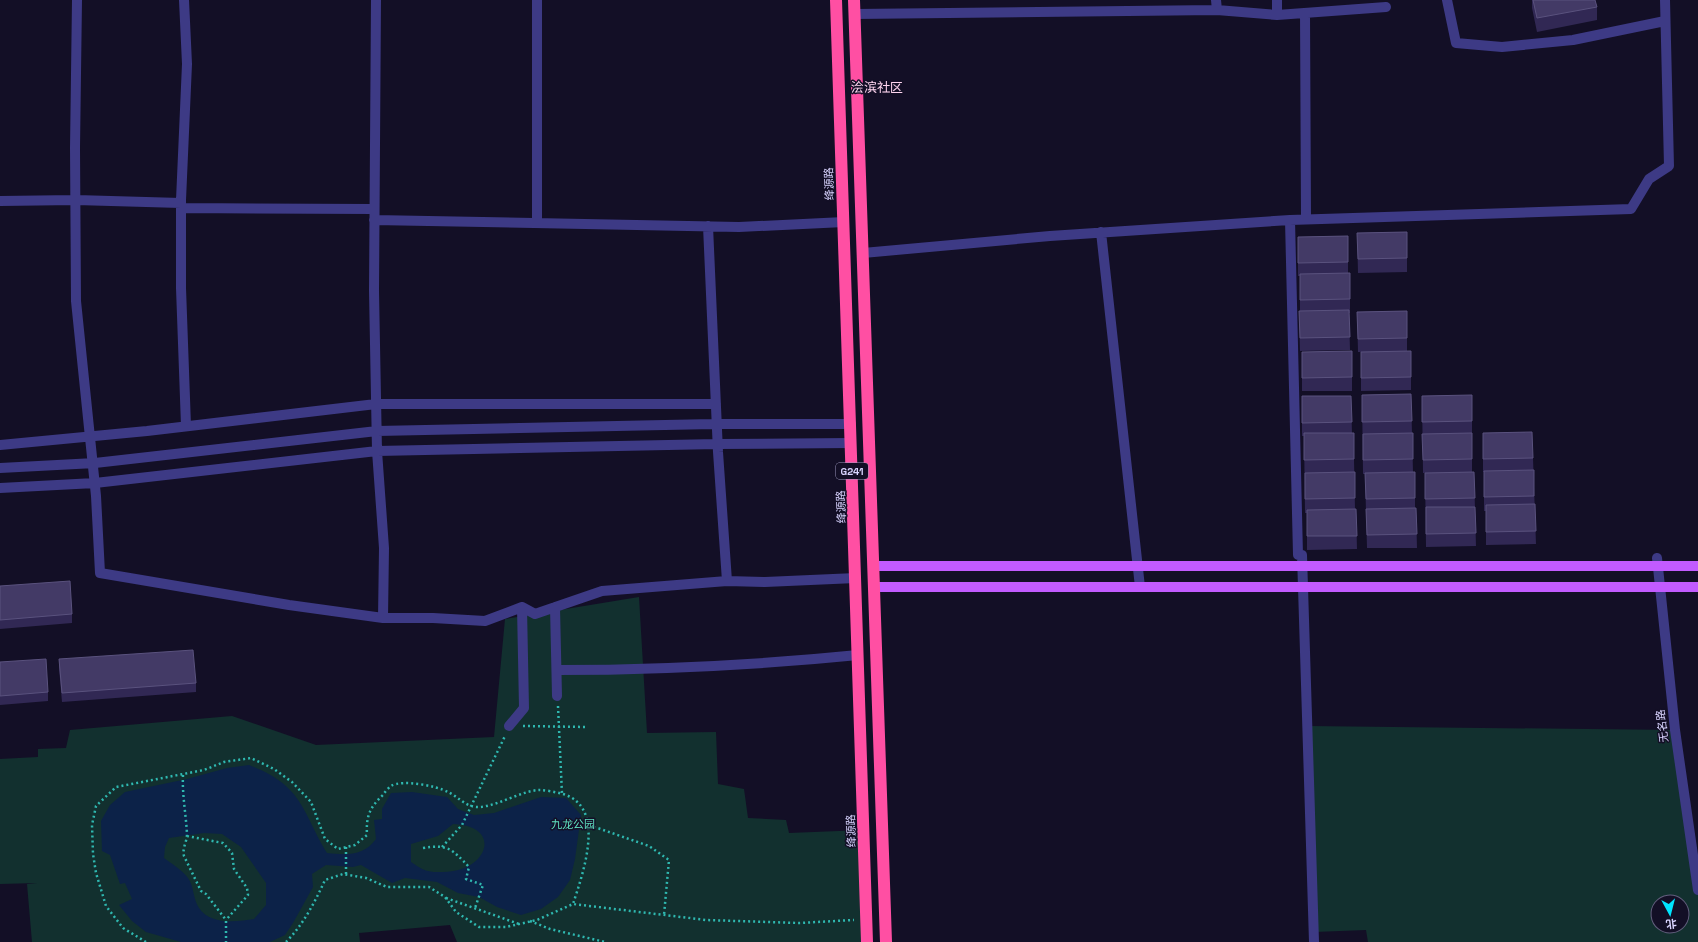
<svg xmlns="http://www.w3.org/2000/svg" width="1698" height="942" viewBox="0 0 1698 942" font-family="'Space Grotesk','Noto Sans SC',sans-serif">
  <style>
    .green { fill: #12302f; fill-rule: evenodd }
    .water { fill: #0c2248; fill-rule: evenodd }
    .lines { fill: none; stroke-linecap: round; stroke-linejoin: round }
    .path { stroke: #2fb8b0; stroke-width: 2.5; stroke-dasharray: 2 3; stroke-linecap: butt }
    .minor { stroke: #3d3a85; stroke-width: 10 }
    .major { stroke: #c25bff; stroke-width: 10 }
    .highway { stroke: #ff4fa3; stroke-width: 12 }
    .wall { fill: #312854 }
    .building { fill: #433a66; stroke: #5a527e }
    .labels { text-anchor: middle; stroke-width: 3; stroke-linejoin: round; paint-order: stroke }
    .shield { fill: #130f26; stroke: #9e99be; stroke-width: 1 }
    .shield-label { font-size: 10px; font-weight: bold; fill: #d9d4ff }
    .street-label { font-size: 11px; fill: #d9d4ff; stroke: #130f26 }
    .park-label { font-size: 11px; fill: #5fe0c0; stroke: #130f26 }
    .quarter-label { font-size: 13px; fill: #ffd6f0; stroke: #130f26 }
  </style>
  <rect width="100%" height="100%" fill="#130f26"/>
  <path class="green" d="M 639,597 L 647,733 L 716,732 L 718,784 L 744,789 L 748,818 L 786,820 L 789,833 L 864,830 L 867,942 L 457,942 L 450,925 L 359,933 L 360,942 L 32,942 L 27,884 L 37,883 L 0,884 L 0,759 L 38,757 L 38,749 L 66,748 L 70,730 L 232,716 L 316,745 L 494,737 L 505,619 Z
    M 1307,726 L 1675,730 L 1698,890 L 1698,942 L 1368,942 L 1366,930 L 1314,932 ZM 1658,902 L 1682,902 L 1682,926 L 1658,926 Z"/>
  <path class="water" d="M 249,765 C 303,786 301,809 327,853 C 347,855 364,856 376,839 L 374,820 L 382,819 L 382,809 L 391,793 L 412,792 L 447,797 L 458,809 L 474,815 L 494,813 L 541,797 L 566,798 L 581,815 L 575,859 L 570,880 L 558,897 L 541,909 L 521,915 L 497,907 L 479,897 L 458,893 L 437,882 L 405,878 L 392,883 L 361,865 L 353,867 L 326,865 L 312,874 L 313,887 L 293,923 L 285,935 L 270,942 L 181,942 L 146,932 L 132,921 L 119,905 L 132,899 L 125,883 L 120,884 L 110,855 L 102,851 L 101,821 L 110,805 L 125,792 L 187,779 L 227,768 ZM 453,824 C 505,826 487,874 440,872 C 436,872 431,872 428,871 C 422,870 416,865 411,862 L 411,844 L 438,836 ZM 204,833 L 222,834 L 241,847 L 266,883 L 266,905 L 254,919 C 237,922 210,925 199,908 C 193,899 194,886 188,878 C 182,870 172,864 164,858 L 165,847 L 169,838 Z"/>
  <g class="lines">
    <path class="path" d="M 558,706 L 562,794
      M 523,726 L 588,727
      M 183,775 C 182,795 186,814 187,834 C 187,842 182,848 184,856 L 201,891 L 206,894 L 226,920 L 226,942
      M 589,825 L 649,846 L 669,860 L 664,915
      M 187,836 L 223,843 L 232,853 L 234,869 L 247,888 L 248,895 L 226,920
      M 346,847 L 346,875
      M 442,847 L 462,825 L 505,736
      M 423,848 C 448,844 452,849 469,867 L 466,879 L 483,885 L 475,908
      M 446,898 L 519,924
      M 530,921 L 550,929 L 605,942
      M 146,942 L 123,928 L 106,906 L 96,873 L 93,854 L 92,825 L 96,806 L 116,787 L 204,770 L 224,762 L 251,758 L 274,769 L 292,782 L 311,802 L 325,839 L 338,849 L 355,845 L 367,835 C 366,817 369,808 383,795 C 385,792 388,788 391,786 C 402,779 437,786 448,792 C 459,797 466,808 480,807 C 500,805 521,791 539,790 C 546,790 555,792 563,794 C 607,807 583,873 573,904
      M 286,942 C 303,925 315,902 325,880 L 343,874 L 366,878 L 387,887 L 429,887 L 445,897 L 456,912 L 479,927 L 506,927 L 537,920 L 573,904 L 706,920 L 799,923 L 854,920"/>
    <path class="minor" d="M 77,0 L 75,148 L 76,301 L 96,496 L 100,573 L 289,605 L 383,618 L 433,618 L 485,621 L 522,607 L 535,614 L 602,591 L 727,581 L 765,582 L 856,578
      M 184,0 L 187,64 L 181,200 L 181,288 L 186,426
      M 376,0 L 374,291 L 377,451 L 384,548 L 383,618
      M 1277,0 L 1277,15 L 1386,7
      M 1447,0 L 1456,43 L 1502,47 L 1573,40 L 1665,21
      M 1217,10 L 1277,15
      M 1305,13 L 1306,219
      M 855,14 L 1217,10 L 1216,0
      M 0,201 L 76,200 L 181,203
      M 181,208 L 374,209
      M 374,220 L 739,227 L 844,222
      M 1290,220 L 1298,555
      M 537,222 L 537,0
      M 708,226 L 718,452 L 727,581
      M 1101,232 L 1140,587
      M 863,253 L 1050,236 L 1290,220 L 1631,209 L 1649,179 L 1669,166 L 1665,0
      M 0,445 L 147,431 L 376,404 L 716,404
      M 0,468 L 95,463 L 377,431 L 713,424 L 851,424
      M 0,488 L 95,483 L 377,451 L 717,444 L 851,443
      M 1302,555 L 1314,942
      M 1657,558 L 1675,730 L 1698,890
      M 555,607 L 557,696
      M 557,670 C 658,670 758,665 858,655
      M 509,726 L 524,708 L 522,607"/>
    <path class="major" d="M 873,566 L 1698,566
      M 874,587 L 1698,587"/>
    <path class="highway" d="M 836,0 L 867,942
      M 854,0 L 886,942"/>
  </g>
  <path class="wall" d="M 1532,0 L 1595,0 L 1597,7 L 1597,20 L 1537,32 L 1532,8 Z
    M 1407,232 L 1407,272 L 1358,273 L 1357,233 Z
    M 1348,236 L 1348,273 L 1350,273 L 1350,313 L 1349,313 L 1350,350 L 1300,351 L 1299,311 L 1300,311 L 1300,276 L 1298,276 L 1298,237 Z
    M 1407,311 L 1407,351 L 1411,351 L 1411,390 L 1361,391 L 1361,352 L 1358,352 L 1357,312 Z
    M 1352,351 L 1352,391 L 1302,391 L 1302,352 Z
    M 1411,394 L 1413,472 L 1415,472 L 1415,508 L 1416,508 L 1417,548 L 1367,548 L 1366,512 L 1365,474 L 1363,474 L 1362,395 Z
    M 1302,396 L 1351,396 L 1352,433 L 1354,459 L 1355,509 L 1356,509 L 1357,549 L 1307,550 L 1307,513 L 1305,513 L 1304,436 L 1302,436 Z
    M 1422,396 L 1472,421 L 1472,472 L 1474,472 L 1476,546 L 1426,547 L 1425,473 L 1423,473 Z
    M 1483,433 L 1533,458 L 1536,544 L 1486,545 L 1486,511 L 1484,511 L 1484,472 L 1483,472 Z
    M 0,586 L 72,614 L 72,623 L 0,629 Z
    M 59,659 L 196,683 L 196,692 L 62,702 L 59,668 Z
    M 0,662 L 48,692 L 48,701 L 0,705 Z"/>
  <path class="building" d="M 1533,0 L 1595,0 L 1597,7 L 1537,18 Z
    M 1407,232 L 1407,258 L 1358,259 L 1357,233 Z
    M 1348,236 L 1348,262 L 1298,263 L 1298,237 Z
    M 1350,273 L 1350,299 L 1300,300 L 1300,274 Z
    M 1349,310 L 1350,337 L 1300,338 L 1299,311 Z
    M 1407,311 L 1407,338 L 1358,339 L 1357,312 Z
    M 1352,351 L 1352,377 L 1302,378 L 1302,352 Z
    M 1411,351 L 1411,377 L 1361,378 L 1361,352 Z
    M 1411,394 L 1412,421 L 1362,422 L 1362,395 Z
    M 1472,395 L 1472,421 L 1422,422 L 1422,396 Z
    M 1302,396 L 1351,396 L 1352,422 L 1302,423 Z
    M 1532,432 L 1533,458 L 1483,459 L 1483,433 Z
    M 1304,433 L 1354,433 L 1354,459 L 1304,460 Z
    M 1413,433 L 1413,459 L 1363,460 L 1363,434 Z
    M 1472,433 L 1472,459 L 1423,460 L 1422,434 Z
    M 1534,470 L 1534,496 L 1484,497 L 1484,471 Z
    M 1355,472 L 1355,498 L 1305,499 L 1305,473 Z
    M 1415,472 L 1415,498 L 1366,499 L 1365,473 Z
    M 1474,472 L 1475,498 L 1425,499 L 1425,473 Z
    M 1535,504 L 1536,531 L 1486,532 L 1486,505 Z
    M 1426,507 L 1475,507 L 1476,533 L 1426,534 Z
    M 1416,508 L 1417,534 L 1367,535 L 1366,509 Z
    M 1356,509 L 1357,536 L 1307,536 L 1307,510 Z
    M 70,581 L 72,614 L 0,620 L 0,586 Z
    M 193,650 L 196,683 L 62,693 L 59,659 Z
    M 46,659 L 48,692 L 0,696 L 0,662 Z"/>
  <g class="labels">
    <rect class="shield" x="836" y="463" width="32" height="16" rx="3"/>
    <g class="shield-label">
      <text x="852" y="475">G241</text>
    </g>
    <g class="street-label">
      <text transform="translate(829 184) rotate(-92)" y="4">绛源路</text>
      <text transform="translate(841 507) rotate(-92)" y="4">绛源路</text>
      <text transform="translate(1662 726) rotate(-97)" y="4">无名路</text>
      <text transform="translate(851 831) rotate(-92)" y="4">绛源路</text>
    </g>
    <g class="park-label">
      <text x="573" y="828">九龙公园</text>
    </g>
    <g class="quarter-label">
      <text x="877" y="92">浍滨社区</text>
    </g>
  </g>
  <g transform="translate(1670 914) rotate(173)"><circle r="19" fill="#130f26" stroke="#625e7d"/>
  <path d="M0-3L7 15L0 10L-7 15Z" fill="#00e5ff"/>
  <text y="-6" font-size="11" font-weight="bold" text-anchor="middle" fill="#d9d4ff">北</text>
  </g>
</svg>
